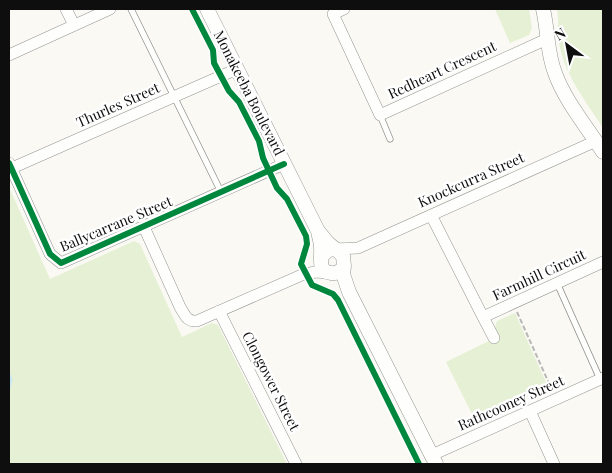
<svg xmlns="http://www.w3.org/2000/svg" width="612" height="473" viewBox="0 0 612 473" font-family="'Playfair Display',serif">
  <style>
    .green { fill: #e5f0d4 }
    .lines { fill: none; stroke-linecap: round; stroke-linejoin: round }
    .stream { stroke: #cae8f4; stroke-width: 3 }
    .service-casing { stroke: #949492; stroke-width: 7 }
    .minor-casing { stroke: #949492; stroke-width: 12 }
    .tertiary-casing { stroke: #949492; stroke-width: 15 }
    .path { stroke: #b8b8b7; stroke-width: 2; stroke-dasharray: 5 2.5; stroke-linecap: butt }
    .service { stroke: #fefefd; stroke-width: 5.5 }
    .minor { stroke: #fefefd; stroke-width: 11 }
    .tertiary { stroke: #fefefd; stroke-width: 14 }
    .cycleway-casing { stroke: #fff; stroke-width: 9 }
    .cycleway { stroke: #00873e; stroke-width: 6 }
    .labels { text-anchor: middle; stroke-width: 5; stroke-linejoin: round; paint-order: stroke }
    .street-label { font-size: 14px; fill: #0e0e0e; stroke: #fff }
  </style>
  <rect width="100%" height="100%" fill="#faf9f4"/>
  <path class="green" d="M 495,9 L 529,9 L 532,28 L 529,35 L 510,43 Z
    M 557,9 L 603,9 L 603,128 C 587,103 567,78 560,48 C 557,35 559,22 557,9 Z
    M 9,187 L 50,279 L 134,241 L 140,244 L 182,337 L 212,323 L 218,325 L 287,464 L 9,464 Z
    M 515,313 L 549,389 L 476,422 L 446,362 L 499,336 L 495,327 L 497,321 Z"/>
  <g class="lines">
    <path class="stream" d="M 9,375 L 11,379 L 9,388"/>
    <g class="service-casing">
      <path id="service" d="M 131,9 L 221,192
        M 380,115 L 390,139
        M 557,283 L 600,379"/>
    </g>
    <g class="minor-casing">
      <path id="minor" d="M 66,9 L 74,25
        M 344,9 L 333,14 L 380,115 L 547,39
        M 9,55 L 110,9
        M 9,163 L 50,254 L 61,263 L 284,164
        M 12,168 L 237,69
        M 431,215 L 483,317 L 603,262
        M 144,227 L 180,307 C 185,315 187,322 197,321 L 304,274 L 316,272 L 328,273
        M 336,249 L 358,248 L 596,141
        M 219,311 L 296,464
        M 483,317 L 494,338
        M 530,411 L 554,464
        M 432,455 L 603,378"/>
    </g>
    <g class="tertiary-casing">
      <path id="tertiary" d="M 207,9 L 318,231 L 328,243 L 335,249
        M 543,9 C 548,30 547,53 555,73 C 565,101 587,127 603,152
        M 318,231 C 319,237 321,242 321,247 C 322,257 317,272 331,273 C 337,274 341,271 344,266 L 343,256 L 336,249 L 328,250 L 321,257
        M 344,266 L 343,274 L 349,292 L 436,464"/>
    </g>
    <path class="path" d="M 517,312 L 552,390"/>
    <use href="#service" class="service"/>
    <use href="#minor" class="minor"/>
    <use href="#tertiary" class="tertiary"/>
    <g class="cycleway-casing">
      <path id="cycleway" d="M 192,9 L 213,50 L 214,63 L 229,91 L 239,102 L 259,141 L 263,158 L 277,188 L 287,199 L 306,236 L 307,244 L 301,264 L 312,285 L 333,294 L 338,300 L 419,464
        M 9,163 L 50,254 L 61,263 L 284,164"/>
    </g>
    <use href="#cycleway" class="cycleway"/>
  </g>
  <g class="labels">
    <g class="street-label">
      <text transform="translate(442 70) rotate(-25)" y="5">Redheart Crescent</text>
      <text transform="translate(249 93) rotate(63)" y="5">Monakeeba Boulevard</text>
      <text transform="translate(118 105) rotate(-24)" y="5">Thurles Street</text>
      <text transform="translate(471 180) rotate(-24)" y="5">Knockcurra Street</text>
      <text transform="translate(116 224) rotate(-23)" y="5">Ballycarrane Street</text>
      <text transform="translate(539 275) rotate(-25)" y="5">Farmhill Circuit</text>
      <text transform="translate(271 381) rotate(63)" y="5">Clongower Street</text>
      <text transform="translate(511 403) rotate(-24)" y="5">Rathcooney Street</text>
    </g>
  </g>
  <rect width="612" height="473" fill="none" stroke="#0e0e0e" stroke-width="20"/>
  <g transform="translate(567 45) rotate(328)" stroke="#ffffff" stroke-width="4" paint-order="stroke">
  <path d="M0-4L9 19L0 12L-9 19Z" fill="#0e0e0e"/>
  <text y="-8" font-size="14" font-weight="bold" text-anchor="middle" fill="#0e0e0e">N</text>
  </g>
</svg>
